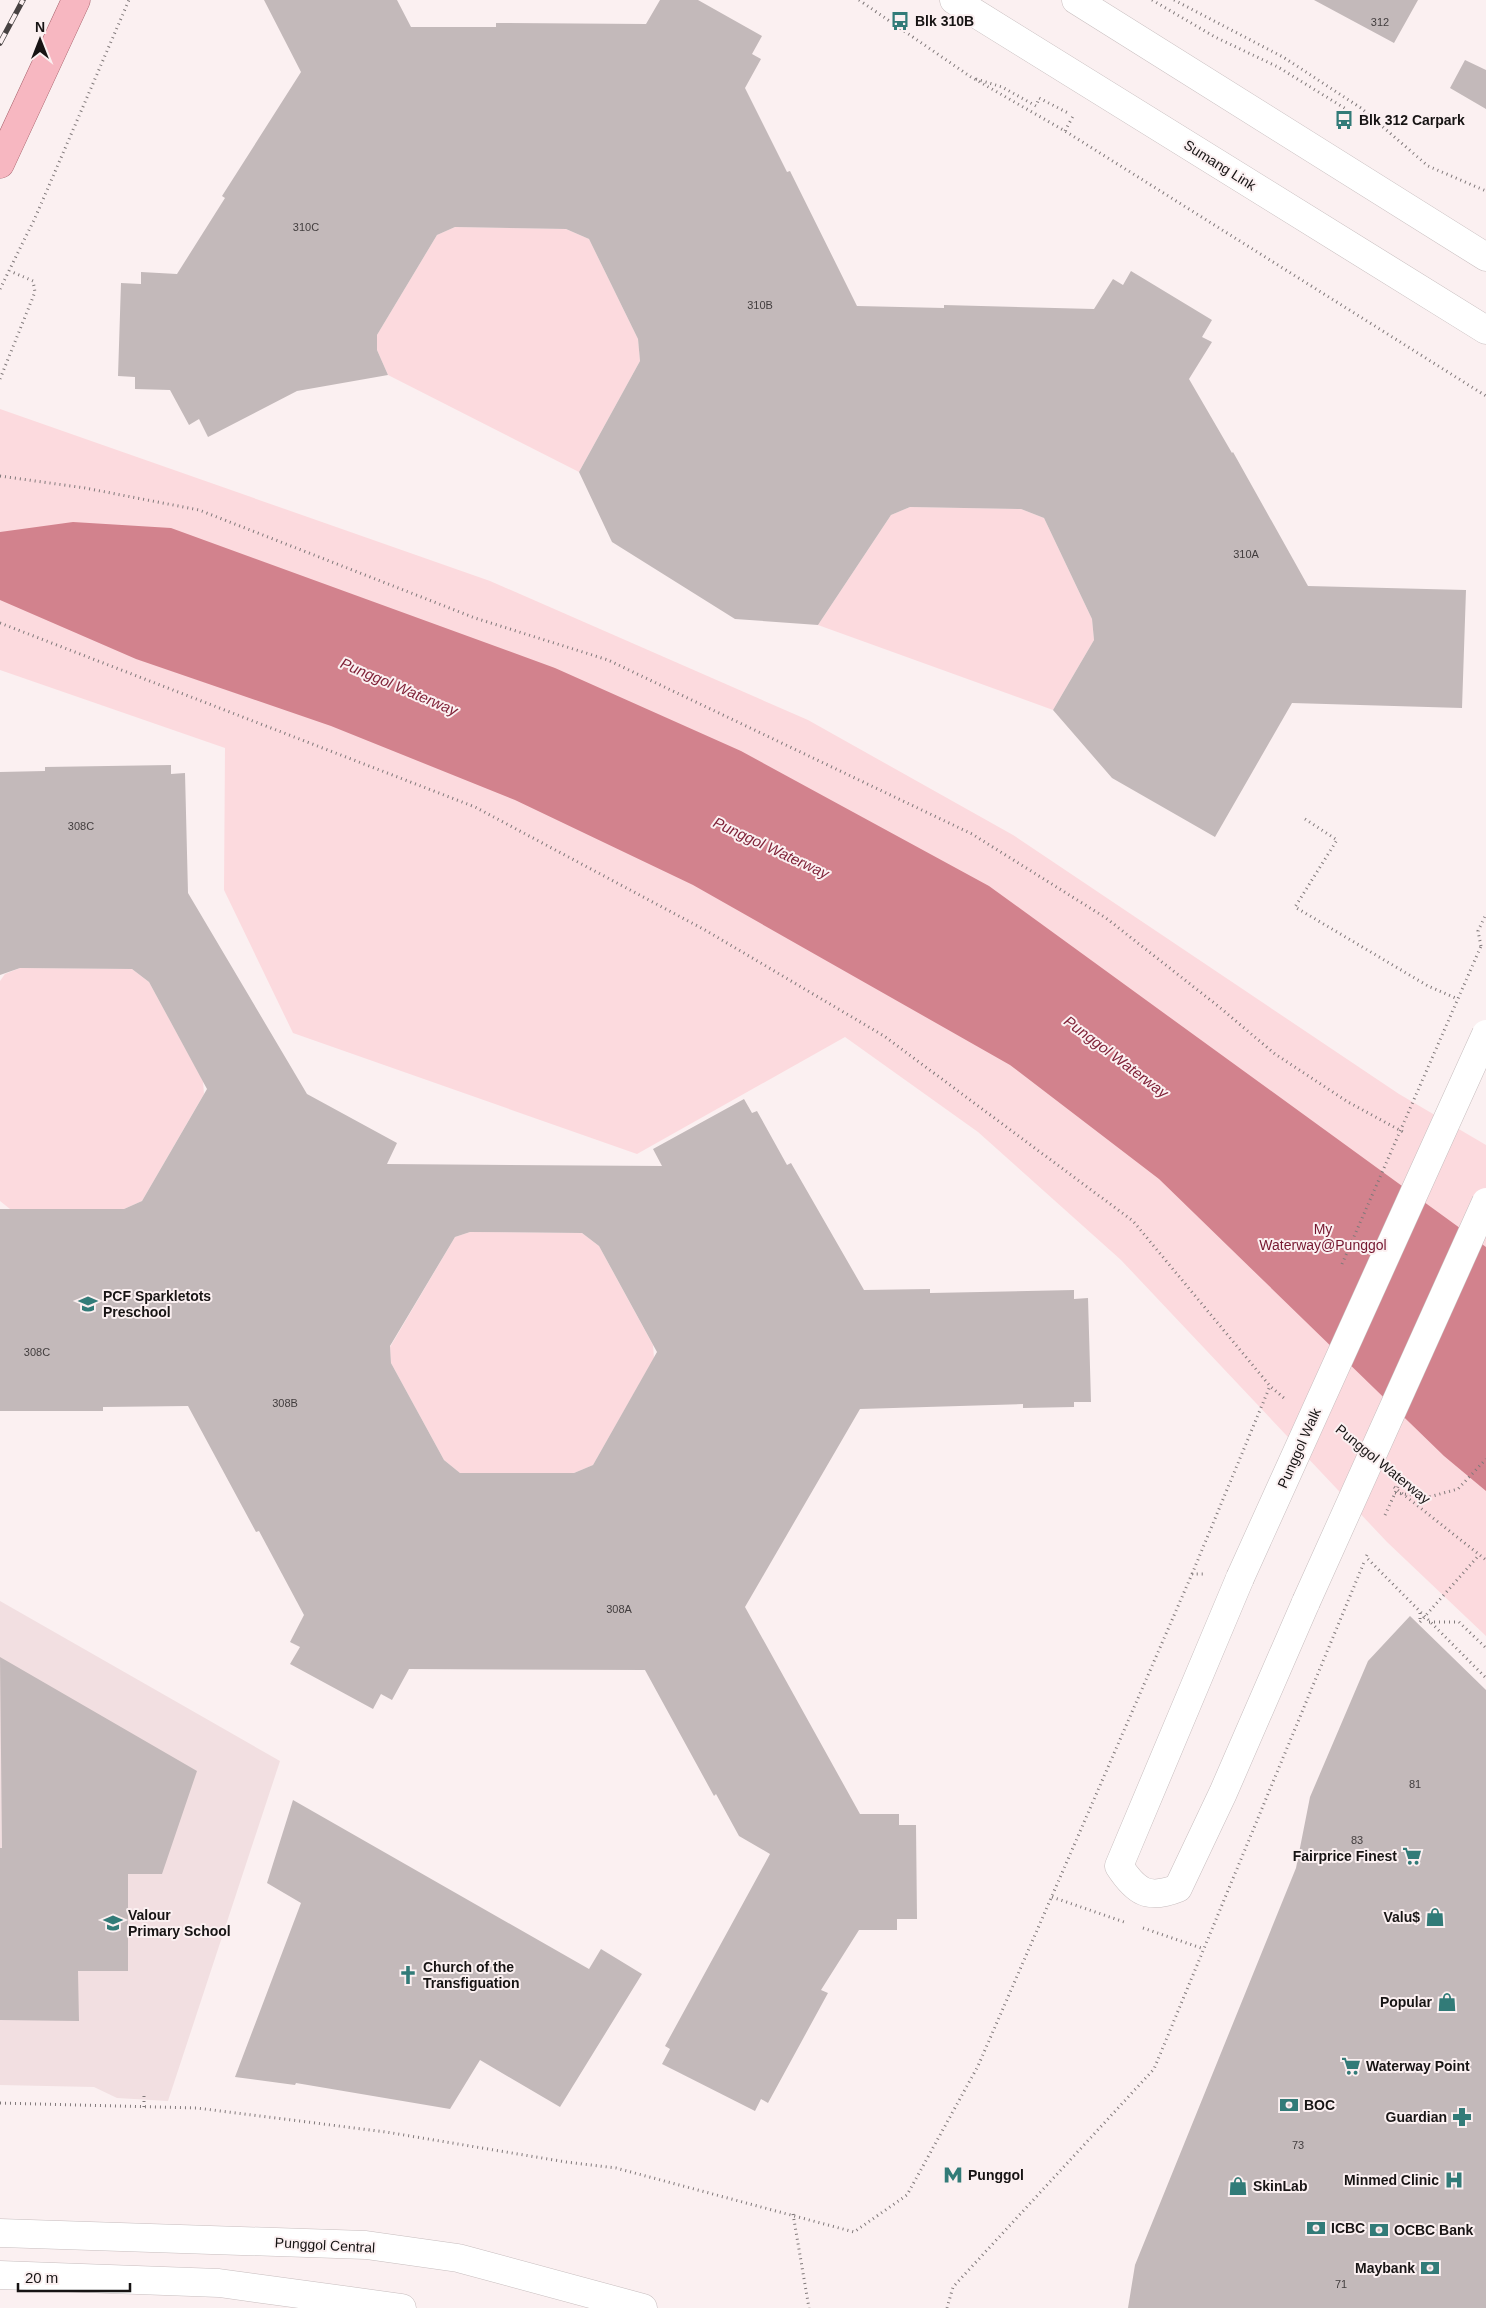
<svg xmlns="http://www.w3.org/2000/svg" width="1486" height="2308" viewBox="0 0 1486 2308" font-family="Helvetica,sans-serif">
  <style>
    .built { fill: #f2dfe1 }
    .green { fill: #fcdade }
    .water { fill: #d2828d }
    .building { fill: #c3b9ba; fill-rule: evenodd }
    .lines { fill: none; stroke-linecap: round; stroke-linejoin: round }
    .street-casing { stroke: #c7bdbe; stroke-width: 29 }
    .secondary-casing { stroke: #c7bdbe; stroke-width: 29 }
    .primary-casing { stroke: #a55f69; stroke-width: 29 }
    .path { stroke: #80797a; stroke-width: 3; stroke-dasharray: 1 4; stroke-linecap: butt }
    .street { stroke: #fff; stroke-width: 28 }
    .secondary { stroke: #fff; stroke-width: 28 }
    .primary { stroke: #f7b7c1; stroke-width: 28 }
    .rail-casing { stroke: #474242; stroke-width: 5.5 }
    .rail { stroke: #fbf0f1; stroke-width: 4; stroke-dasharray: 11; stroke-linecap: butt }
    .street-bridge-casing { stroke: #c7bdbe; stroke-width: 29; stroke-linecap: butt }
    .path-bridge { stroke: #80797a; stroke-width: 3; stroke-dasharray: 1 4; stroke-linecap: butt }
    .street-bridge { stroke: #fff; stroke-width: 28 }
    .labels { text-anchor: middle; stroke-width: 4; stroke-linejoin: round; paint-order: stroke }
    .number-label { font-size: 11px; fill: #423d3e }
    .poi-label { font-size: 14px; font-weight: bold; fill: #171414; stroke: #fbf0f1; text-anchor: start }
    .street-label { font-size: 14px; fill: #171414; stroke: #fbf0f1 }
    .park-label { font-size: 14px; fill: #75162f; stroke: #fbf0f1 }
    .water-label { font-size: 15px; font-style: italic; fill: #812339; stroke: #fbf0f1 }
  </style>
  <rect width="100%" height="100%" fill="#fbf0f1"/>
  <path class="built" d="M 0,1601 L 280,1761 L 168,2101 L 117,2098 L 94,2087 L 0,2085 Z"/>
  <path class="green" d="M 455,227 L 566,229 L 589,239 L 638,339 L 640,361 L 579,472 L 388,375 L 377,350 L 377,335 L 437,235 Z
    M 0,409 L 490,581 L 808,720 L 1013,835 L 1399,1094 L 1486,1145 L 1486,1636 L 1387,1542 L 1121,1260 L 978,1132 L 845,1037 L 637,1154 L 293,1033 L 224,890 L 225,748 L 0,670 Z
    M 910,507 L 1021,509 L 1044,518 L 1092,619 L 1094,640 L 1053,710 L 818,625 L 891,515 Z
    M 20,968 L 132,969 L 149,982 L 203,1081 L 204,1094 L 142,1201 L 124,1209 L 10,1209 L 0,1201 L 0,981 L 5,974 Z
    M 470,1232 L 582,1233 L 599,1246 L 653,1345 L 654,1358 L 593,1465 L 574,1473 L 460,1473 L 444,1460 L 391,1363 L 390,1347 L 455,1237 Z"/>
  <path class="water" d="M 73,522 L 171,528 L 555,668 L 741,751 L 989,886 L 1486,1247 L 1486,1491 L 1444,1456 L 1159,1179 L 1010,1065 L 693,885 L 515,800 L 331,726 L 136,659 L 0,600 L 0,532 Z"/>
  <path class="building" d="M 264,0 L 397,0 L 411,27 L 496,27 L 496,23 L 646,24 L 660,0 L 698,0 L 762,36 L 752,54 L 761,59 L 745,88 L 787,172 L 790,171 L 857,306 L 944,308 L 944,305 L 1094,309 L 1113,279 L 1123,285 L 1131,271 L 1212,320 L 1202,337 L 1212,342 L 1189,379 L 1232,453 L 1233,452 L 1308,586 L 1466,590 L 1462,708 L 1292,703 L 1215,837 L 1112,778 L 1053,710 L 1094,640 L 1092,619 L 1044,518 L 1021,509 L 910,507 L 891,515 L 818,625 L 735,619 L 612,542 L 579,472 L 640,361 L 638,339 L 589,239 L 566,229 L 455,227 L 437,235 L 377,335 L 377,350 L 388,375 L 297,391 L 208,437 L 199,419 L 189,425 L 170,390 L 135,389 L 135,377 L 118,376 L 121,283 L 141,284 L 141,272 L 177,274 L 225,198 L 222,196 L 301,72 Z
    M 1314,0 L 1418,0 L 1394,43 Z
    M 1465,60 L 1486,70 L 1486,109 L 1450,88 Z
    M 171,765 L 171,774 L 185,773 L 188,893 L 307,1094 L 397,1143 L 387,1164 L 662,1166 L 653,1149 L 744,1099 L 752,1113 L 757,1111 L 787,1165 L 791,1163 L 864,1290 L 930,1289 L 930,1293 L 1074,1290 L 1074,1299 L 1088,1298 L 1091,1402 L 1074,1402 L 1074,1407 L 1023,1408 L 1023,1404 L 860,1409 L 745,1607 L 860,1814 L 899,1814 L 899,1825 L 916,1825 L 917,1919 L 897,1919 L 897,1930 L 859,1930 L 821,1990 L 828,1993 L 768,2103 L 761,2099 L 755,2111 L 662,2064 L 670,2049 L 665,2046 L 770,1854 L 739,1836 L 716,1794 L 714,1796 L 645,1670 L 409,1669 L 392,1700 L 381,1694 L 373,1709 L 290,1664 L 300,1647 L 290,1642 L 304,1615 L 259,1531 L 256,1532 L 188,1406 L 103,1407 L 103,1411 L 0,1411 L 0,1209 L 124,1209 L 142,1201 L 207,1089 L 149,982 L 132,969 L 20,968 L 0,975 L 0,772 L 45,771 L 45,767 ZM 470,1232 L 582,1233 L 599,1246 L 657,1352 L 593,1465 L 574,1473 L 460,1473 L 444,1460 L 391,1363 L 390,1346 L 455,1237 Z
    M 1410,1616 L 1486,1690 L 1486,2308 L 1128,2308 L 1135,2265 L 1296,1868 L 1310,1797 L 1368,1661 Z
    M 0,1657 L 197,1771 L 162,1874 L 128,1874 L 128,1971 L 78,1971 L 79,2021 L 0,2020 L 0,1848 L 2,1848 Z
    M 293,1800 L 589,1969 L 601,1949 L 642,1974 L 560,2107 L 480,2060 L 450,2109 L 296,2083 L 295,2085 L 235,2077 L 301,1903 L 267,1883 Z"/>
  <g class="lines">
    <g class="street-casing">
      <path id="street" d="M 954,0 L 1486,330
        M 1076,0 L 1486,257
        M 1240,1578 L 1119,1866 C 1136,1892 1148,1900 1178,1888 L 1223,1793 L 1306,1602"/>
    </g>
    <g class="secondary-casing">
      <path id="secondary" d="M 0,2233 L 366,2245 L 458,2258 L 643,2308
        M 0,2275 L 219,2283 L 402,2308"/>
    </g>
    <g class="primary-casing">
      <path id="primary" d="M 0,164 L 76,0"/>
    </g>
    <path class="path" d="M 859,0 L 971,77 L 1065,131 L 1486,396
      M 1152,0 L 1215,37 L 1278,67 L 1346,109
      M 1174,0 L 1283,57 L 1361,108 L 1428,166 L 1486,191
      M 976,79 L 1002,87 L 1036,106 L 1039,98 L 1068,113
      M 1065,131 L 1073,116
      M 0,289 L 35,218 L 129,0
      M 0,379 L 35,292 L 33,281 L 10,271
      M 0,476 L 85,488 L 199,510 L 475,618 L 608,660 L 972,834 L 1106,918 L 1218,1006 L 1275,1054 L 1348,1102 L 1405,1133
      M 0,623 L 475,807 L 705,930 L 884,1036 L 1133,1221 L 1270,1386 L 1284,1398
      M 1305,819 L 1337,840 L 1295,907 L 1428,986 L 1458,999
      M 1481,946 L 1478,931 L 1486,914
      M 1394,1487 L 1486,1560
      M 1192,1574 L 1270,1386
      M 1420,1613 L 1420,1621
      M 1420,1622 L 1479,1555
      M 1429,1622 L 1459,1622 L 1486,1648
      M 1052,1897 L 1127,1923
      M 1143,1928 L 1204,1949
      M 144,2096 L 144,2107
      M 0,2103 L 197,2108 L 386,2132 L 566,2162 L 616,2168 L 854,2232 L 907,2195 L 978,2066 L 1192,1574 L 1206,1574
      M 793,2214 L 809,2308
      M 947,2308 L 953,2287 L 1154,2069 L 1365,1560"/>
    <use href="#street" class="street"/>
    <use href="#secondary" class="secondary"/>
    <use href="#primary" class="primary"/>
    <g class="rail-casing">
      <path id="rail" d="M 0,43 L 23,0"/>
    </g>
    <use href="#rail" class="rail"/>
    <g class="street-bridge-casing">
      <path id="street-bridge" d="M 1240,1578 L 1486,1034
        M 1306,1602 L 1486,1202"/>
    </g>
    <path class="path-bridge" d="M 1342,1264 L 1481,946
      M 1395,1493 L 1429,1497 L 1458,1489 L 1486,1459
      M 1385,1515 L 1402,1478
      M 1367,1555 L 1366,1557 L 1486,1678"/>
    <use href="#street-bridge" class="street-bridge"/>
  </g>
  <defs>
    <g id="bus-bare" transform="scale(1.5)"><path d="M-5-6H5V4H4V6H2V4H-2V6H-4V4H-5ZM-3.5-4V0h7V-4ZM-3.5 1.2v1.5H-2V1.2ZM2 1.2v1.5H3.5V1.2Z" fill="#327b78" stroke="#fbf0f1" stroke-width="2.5" paint-order="stroke"/></g>
    <g id="school-bare" transform="scale(1.5)"><path d="M0-5L7-2L0 1L-7-2ZM-4 1L0 2.5L4 1V4Q0 6-4 4Z" fill="#327b78" stroke="#fbf0f1" stroke-width="2.5" paint-order="stroke"/></g>
    <g id="supermarket-bare" transform="scale(1.5)"><path d="M-6-5.5h2.5l.6 2H6L4.5 2H-2.5L-4.4-4H-6ZM-1.5 3.2a1.3 1.3 0 1 0 .1 0ZM3 3.2a1.3 1.3 0 1 0 .1 0Z" fill="#327b78" stroke="#fbf0f1" stroke-width="2.5" paint-order="stroke"/></g>
    <g id="shop-bare" transform="scale(1.5)"><path d="M-5-2.5h2.3a2.7 3.5 0 0 1 5.4 0H5L5.5 6h-11ZM-1.5-2.5h3a1.5 2.3 0 0 0-3 0Z" fill="#327b78" stroke="#fbf0f1" stroke-width="2.5" paint-order="stroke"/></g>
    <g id="church-bare" transform="scale(1.5)"><path d="M-1.2-6h2.4v3.5h3.3v2.4h-3.3V6h-2.4V-.1h-3.3v-2.4h3.3Z" fill="#327b78" stroke="#fbf0f1" stroke-width="2.5" paint-order="stroke"/></g>
    <g id="bank-bare" transform="scale(1.5)"><path d="M-6-4H6V4H-6ZM0-2.3a2.3 2.3 0 1 0 0 4.6a2.3 2.3 0 1 0 0-4.6Z" fill="#327b78" stroke="#fbf0f1" stroke-width="2.5" paint-order="stroke"/></g>
    <g id="pharmacy-bare" transform="scale(1.5)"><path d="M-2-6h4v4h4v4h-4v4h-4v-4h-4v-4h4Z" fill="#327b78" stroke="#fbf0f1" stroke-width="2.5" paint-order="stroke"/></g>
    <g id="metro-bare" transform="scale(1.5)"><path d="M-5.5 5V-5H-3L0 0L3-5H5.5V5H3V-.5L0 4L-3-.5V5Z" fill="#327b78" stroke="#fbf0f1" stroke-width="2.5" paint-order="stroke"/></g>
    <g id="hospital-bare" transform="scale(1.5)"><path d="M-5-5h3v3.5h4V-5h3V5h-3V1.5h-4V5h-3Z" fill="#327b78" stroke="#fbf0f1" stroke-width="2.5" paint-order="stroke"/></g>
  </defs>
  <g fill-rule="evenodd">
    <use href="#bus-bare" x="900" y="21"/>
    <use href="#bus-bare" x="1344" y="120"/>
    <use href="#school-bare" x="88" y="1304"/>
    <use href="#supermarket-bare" x="1412" y="1856"/>
    <use href="#shop-bare" x="1435" y="1917"/>
    <use href="#school-bare" x="113" y="1923"/>
    <use href="#church-bare" x="408" y="1975"/>
    <use href="#shop-bare" x="1447" y="2002"/>
    <use href="#supermarket-bare" x="1351" y="2066"/>
    <use href="#bank-bare" x="1289" y="2105"/>
    <use href="#pharmacy-bare" x="1462" y="2117"/>
    <use href="#metro-bare" x="953" y="2175"/>
    <use href="#hospital-bare" x="1454" y="2180"/>
    <use href="#shop-bare" x="1238" y="2186"/>
    <use href="#bank-bare" x="1316" y="2228"/>
    <use href="#bank-bare" x="1379" y="2230"/>
    <use href="#bank-bare" x="1430" y="2268"/>
  </g>
  <g class="labels">
    <g class="number-label">
      <text x="1380" y="26">312</text>
      <text x="306" y="231">310C</text>
      <text x="760" y="309">310B</text>
      <text x="1246" y="558">310A</text>
      <text x="81" y="830">308C</text>
      <text x="37" y="1356">308C</text>
      <text x="285" y="1407">308B</text>
      <text x="619" y="1613">308A</text>
      <text x="1415" y="1788">81</text>
      <text x="1357" y="1844">83</text>
      <text x="1298" y="2149">73</text>
      <text x="1341" y="2288">71</text>
    </g>
    <g class="poi-label">
      <text x="915" y="26">Blk 310B</text>
      <text x="1359" y="125">Blk 312 Carpark</text>
      <text x="103" y="1301">PCF Sparkletots<tspan x="103" dy="16">Preschool</tspan></text>
      <text x="1397" y="1861" text-anchor="end">Fairprice Finest</text>
      <text x="128" y="1920">Valour<tspan x="128" dy="16">Primary School</tspan></text>
      <text x="1420" y="1922" text-anchor="end">Valu$</text>
      <text x="423" y="1972">Church of the<tspan x="423" dy="16">Transfiguation</tspan></text>
      <text x="1432" y="2007" text-anchor="end">Popular</text>
      <text x="1366" y="2071">Waterway Point</text>
      <text x="1304" y="2110">BOC</text>
      <text x="1447" y="2122" text-anchor="end">Guardian</text>
      <text x="968" y="2180">Punggol</text>
      <text x="1439" y="2185" text-anchor="end">Minmed Clinic</text>
      <text x="1253" y="2191">SkinLab</text>
      <text x="1331" y="2233">ICBC</text>
      <text x="1394" y="2235">OCBC Bank</text>
      <text x="1415" y="2273" text-anchor="end">Maybank</text>
    </g>
    <g class="street-label">
      <text transform="translate(1220 165) rotate(32)" y="5">Sumang Link</text>
      <text transform="translate(1299 1448) rotate(-66)" y="5">Punggol Walk</text>
      <text transform="translate(1383 1464) rotate(39)" y="5">Punggol Waterway</text>
      <text transform="translate(325 2245) rotate(3)" y="5">Punggol Central</text>
    </g>
    <g class="park-label">
      <text x="1323" y="1234">My<tspan x="1323" dy="16">Waterway@Punggol</tspan></text>
    </g>
    <g class="water-label">
      <text transform="translate(399 687) rotate(23)" y="5">Punggol Waterway</text>
      <text transform="translate(771 848) rotate(25)" y="5">Punggol Waterway</text>
      <text transform="translate(1116 1057) rotate(37)" y="5">Punggol Waterway</text>
    </g>
  </g>
  <g transform="translate(40 40)" stroke="#fbf0f1" stroke-width="4" paint-order="stroke">
  <path d="M0-4L9 19L0 12L-9 19Z" fill="#171414"/>
  <text y="-8" font-size="14" font-weight="bold" text-anchor="middle" fill="#171414">N</text>
  </g>
  <path d="M18 2283v8h112v-8" fill="none" stroke="#171414" stroke-width="2.5"/>
  <text x="25" y="2283" font-size="15" fill="#171414" stroke="#fbf0f1" stroke-width="4" paint-order="stroke">20 m</text>
</svg>
